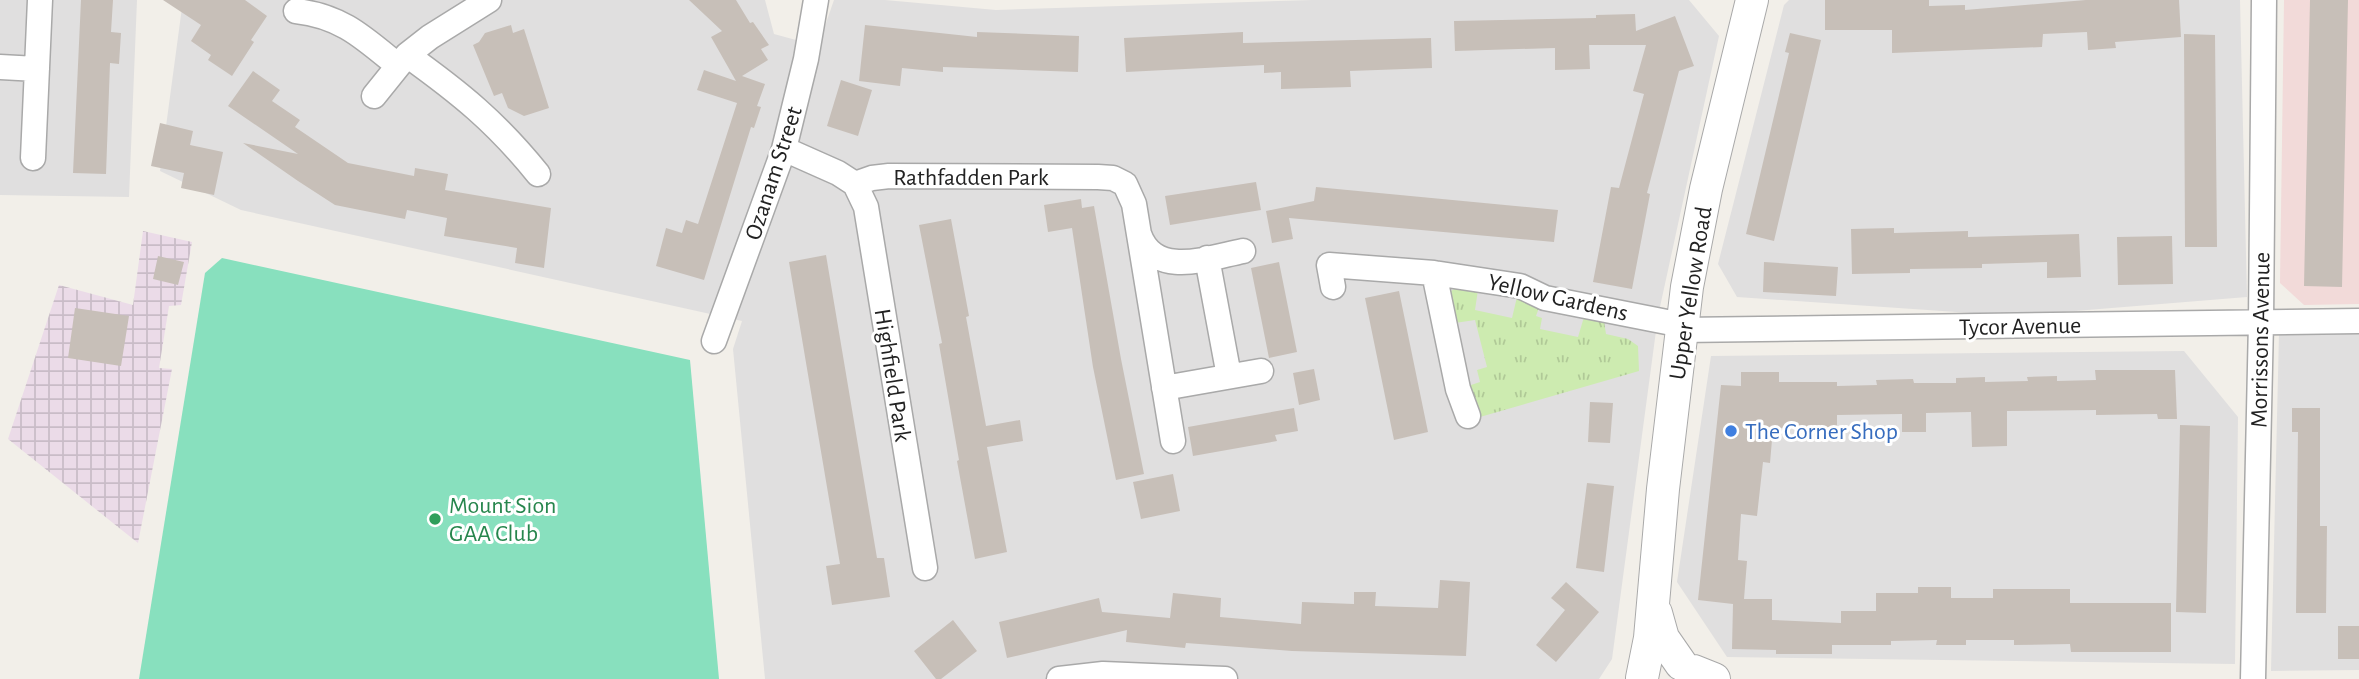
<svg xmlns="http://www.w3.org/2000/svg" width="2359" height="679" viewBox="0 0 2359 679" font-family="'Alegreya Sans',sans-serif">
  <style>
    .residential { fill: #e0dfdf }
    .commercial { fill: #f2dad9 }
    .industrial { fill: url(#industrial-grid) }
    .grass { fill: url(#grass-tufts) }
    .pitch { fill: #88e0be }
    .building { fill: #c7bfb8 }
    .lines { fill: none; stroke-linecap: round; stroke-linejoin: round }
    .minor-casing { stroke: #a9a9a9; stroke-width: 27 }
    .tertiary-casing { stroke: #a9a9a9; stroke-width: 34 }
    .minor { stroke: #fff; stroke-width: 24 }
    .tertiary { stroke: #fff; stroke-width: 32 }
    .shop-dot { fill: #3f7fe0; stroke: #fff; stroke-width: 2.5 }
    .leisure-dot { fill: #2e9e5b; stroke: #fff; stroke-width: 2.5 }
    .labels { text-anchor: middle; stroke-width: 6; stroke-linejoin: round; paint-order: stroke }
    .street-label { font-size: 24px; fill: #222; stroke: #fff }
    .shop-label { font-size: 24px; fill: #366cbe; stroke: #fff; text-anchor: start }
    .leisure-label { font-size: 24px; fill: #27864d; stroke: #fff; text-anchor: start }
  </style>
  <defs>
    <pattern id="industrial-grid" width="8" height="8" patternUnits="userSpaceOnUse" patternTransform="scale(1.75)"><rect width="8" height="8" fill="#ebdbe8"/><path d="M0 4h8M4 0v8" fill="none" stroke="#c9bcc7"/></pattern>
    <pattern id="grass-tufts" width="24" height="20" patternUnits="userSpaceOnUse" patternTransform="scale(1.75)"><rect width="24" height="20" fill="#cdebb0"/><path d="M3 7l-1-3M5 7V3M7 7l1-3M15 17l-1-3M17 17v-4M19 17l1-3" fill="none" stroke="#b0c997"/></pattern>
  </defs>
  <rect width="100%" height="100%" fill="#f2efe9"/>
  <path class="residential" d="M 0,0 L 137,0 L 129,197 L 0,195 Z
    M 183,0 L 765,0 L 774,34 L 818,46 L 834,0 L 885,0 L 996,10 L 1312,0 L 1689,0 L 1719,36 L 1658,316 L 1612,659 L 1599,679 L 765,679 L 733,349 L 742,321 L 241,210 L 160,171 Z
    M 1789,0 L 2240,0 L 2247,297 L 2015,316 L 1737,297 L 1718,264 L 1784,5 Z
    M 2279,333 L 2359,333 L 2359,670 L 2271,671 Z
    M 2184,351 L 2238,417 L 2235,664 L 1727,657 L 1677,582 L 1711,356 Z"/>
  <path class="commercial" d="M 2284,0 L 2359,0 L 2359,304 L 2304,305 L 2280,283 Z"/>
  <path class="industrial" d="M 143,231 L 192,242 L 181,305 L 169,306 L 159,368 L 172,369 L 138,543 L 8,439 L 59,285 L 133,305 Z"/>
  <path class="grass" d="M 1459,286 L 1478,290 L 1475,310 L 1512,318 L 1517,297 L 1540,305 L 1536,316 L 1542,318 L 1540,329 L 1578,337 L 1584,317 L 1604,321 L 1606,334 L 1628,339 L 1638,346 L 1639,371 L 1480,417 L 1468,386 L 1480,382 L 1477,370 L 1487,367 L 1475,320 L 1455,323 L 1449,298 L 1451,291 Z"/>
  <path class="pitch" d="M 222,258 L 690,360 L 719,679 L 139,679 L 205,273 Z"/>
  <path class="building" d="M 81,0 L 113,0 L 111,32 L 121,33 L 119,64 L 110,63 L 106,174 L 73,173 Z
    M 163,0 L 245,0 L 267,16 L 251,40 L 254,42 L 232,76 L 208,60 L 211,55 L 191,41 L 201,25 Z
    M 689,0 L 736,0 L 750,23 L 753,22 L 769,45 L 761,49 L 768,60 L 742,76 L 765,84 L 757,106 L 761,107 L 754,128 L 751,127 L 704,280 L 656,266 L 666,228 L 682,233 L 686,220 L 698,224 L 737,103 L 697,90 L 704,70 L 736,81 L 711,37 L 722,31 Z
    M 1825,0 L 1929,0 L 1929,6 L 1965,5 L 1965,10 L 2086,0 L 2179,0 L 2181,37 L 2115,42 L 2116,48 L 2088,50 L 2087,32 L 2043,34 L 2042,47 L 1892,53 L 1892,30 L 1825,30 Z
    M 2310,0 L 2348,0 L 2342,287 L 2304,286 Z
    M 1635,14 L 1636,31 L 1675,16 L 1694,66 L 1679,71 L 1647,193 L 1650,194 L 1632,289 L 1593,282 L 1611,187 L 1619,188 L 1644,94 L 1633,91 L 1646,45 L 1589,45 L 1590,69 L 1555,70 L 1555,48 L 1455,51 L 1454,21 L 1596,18 L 1596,15 Z
    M 511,25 L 513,33 L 524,29 L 549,108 L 524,116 L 508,108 L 502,93 L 494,96 L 473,45 L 479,42 L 485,33 Z
    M 865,25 L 977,37 L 977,32 L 1079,36 L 1078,72 L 943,67 L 943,72 L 902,68 L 900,86 L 859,81 Z
    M 1243,32 L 1243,43 L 1431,38 L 1432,68 L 1350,71 L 1351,87 L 1281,89 L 1281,72 L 1264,73 L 1264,65 L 1126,72 L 1124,38 Z
    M 1790,33 L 1821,40 L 1774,241 L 1746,234 L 1789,53 L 1785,52 Z
    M 2184,34 L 2215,35 L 2217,247 L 2185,247 Z
    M 253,71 L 280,90 L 272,101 L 300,120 L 295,127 L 348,163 L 414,176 L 415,168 L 448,174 L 445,190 L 551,208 L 544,268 L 515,263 L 517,248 L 444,236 L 447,218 L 407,210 L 405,219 L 335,205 L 298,181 L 243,143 L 298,154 L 228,106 Z
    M 841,80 L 872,90 L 858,136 L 827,126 Z
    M 160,123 L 193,131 L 190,145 L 223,152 L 214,195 L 181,188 L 184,173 L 151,166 Z
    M 1256,182 L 1261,210 L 1170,225 L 1165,196 Z
    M 1316,187 L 1558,210 L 1554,242 L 1289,218 L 1293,239 L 1272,243 L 1266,211 L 1314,201 Z
    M 1081,199 L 1082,208 L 1094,206 L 1121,359 L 1144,474 L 1116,480 L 1093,367 L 1072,228 L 1048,232 L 1044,205 Z
    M 951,219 L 969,316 L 966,317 L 986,426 L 1020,420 L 1023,441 L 987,447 L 1007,552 L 975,559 L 957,461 L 959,460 L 939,344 L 942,343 L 919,225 Z
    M 1894,228 L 1894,233 L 1968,231 L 1968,237 L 2079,234 L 2081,277 L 2047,278 L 2047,262 L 1982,264 L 1982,268 L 1910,269 L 1910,273 L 1852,274 L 1851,229 Z
    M 2172,236 L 2173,284 L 2118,285 L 2117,237 Z
    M 826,255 L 877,558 L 884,558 L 890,597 L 832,605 L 826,566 L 840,564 L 789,262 Z
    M 158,256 L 184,262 L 178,285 L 153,279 Z
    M 1279,262 L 1297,352 L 1269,358 L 1251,268 Z
    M 1764,262 L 1838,267 L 1836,296 L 1763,292 Z
    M 1399,291 L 1428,432 L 1394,440 L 1365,298 Z
    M 75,308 L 129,316 L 121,366 L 68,358 Z
    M 1314,369 L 1320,400 L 1299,405 L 1293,373 Z
    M 2095,370 L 2175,370 L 2177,419 L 2158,419 L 2157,414 L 2096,415 L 2096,410 L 2007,411 L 2007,446 L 1972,447 L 1971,412 L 1926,413 L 1926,432 L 1902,432 L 1902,414 L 1837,415 L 1837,427 L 1773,428 L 1770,463 L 1763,462 L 1757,516 L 1741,514 L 1738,560 L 1747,561 L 1744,599 L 1772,599 L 1772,620 L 1841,623 L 1841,611 L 1876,611 L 1876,593 L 1918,593 L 1918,587 L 1951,587 L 1951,598 L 1993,598 L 1993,589 L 2070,589 L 2070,603 L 2171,603 L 2171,652 L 2071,652 L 2070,644 L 2014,645 L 2014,640 L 1966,640 L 1966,645 L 1936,645 L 1937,640 L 1891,641 L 1891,645 L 1832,645 L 1832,654 L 1776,654 L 1776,650 L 1732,649 L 1733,604 L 1698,600 L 1721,385 L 1741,386 L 1741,372 L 1779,372 L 1779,382 L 1837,382 L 1837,386 L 1877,385 L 1876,380 L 1913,379 L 1914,383 L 1956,383 L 1956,378 L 1985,377 L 1985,382 L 2028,381 L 2027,377 L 2057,376 L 2057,381 L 2096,380 Z
    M 1590,402 L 1613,403 L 1610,443 L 1588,442 Z
    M 1294,408 L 1298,431 L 1275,435 L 1277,441 L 1193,456 L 1188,427 Z
    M 2292,408 L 2320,408 L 2320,526 L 2327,526 L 2326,613 L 2296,613 L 2298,432 L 2292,432 Z
    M 2180,425 L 2210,426 L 2206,613 L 2176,612 Z
    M 1173,474 L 1180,511 L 1141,519 L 1133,482 Z
    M 1587,483 L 1614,486 L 1604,572 L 1576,568 Z
    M 1440,580 L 1470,582 L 1466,656 L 1292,651 L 1186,643 L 1185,648 L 1126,642 L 1127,630 L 1007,658 L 999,622 L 1099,598 L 1102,612 L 1170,618 L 1173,593 L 1221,598 L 1220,617 L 1301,624 L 1302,602 L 1354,604 L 1354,592 L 1376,592 L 1375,606 L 1438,608 Z
    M 1566,582 L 1599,612 L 1556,662 L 1536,645 L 1565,610 L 1551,598 Z
    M 953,620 L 977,651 L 941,679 L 936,679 L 914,651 Z
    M 2338,626 L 2359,626 L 2359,659 L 2338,659 Z"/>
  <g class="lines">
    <g class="minor-casing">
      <path id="minor" d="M 296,11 C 341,16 363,37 397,65
        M 407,55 C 460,93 496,122 538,174
        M 0,67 L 37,69
        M 374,96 L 407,55 L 430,37 L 489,0
        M 784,149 L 838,173 L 855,184 L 872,178 L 889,176 L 1098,177 L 1113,178 L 1125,184 L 1134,204 L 1173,441
        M 33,158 L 40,0
        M 855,184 L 866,207 L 925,568
        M 1139,234 C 1155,279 1208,258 1243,251
        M 1207,258 L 1229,376
        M 1434,273 L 1458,389 L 1468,416
        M 1333,287 L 1329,265 L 1434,273 L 1520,286 L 1545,298 L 1682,325
        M 1681,330 L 2359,321
        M 714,341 L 784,149 L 806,59 L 816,0
        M 1164,388 L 1261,371
        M 1059,679 L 1103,674 L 1225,679
        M 2253,679 L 2261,322 L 2264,0"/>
    </g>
    <g class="tertiary-casing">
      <path id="tertiary" d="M 1656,613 L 1663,638 L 1681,664
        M 1694,671 L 1714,679
        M 1642,678 L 1650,638 L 1663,489 L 1687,287 L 1706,189 L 1752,0"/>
    </g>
    <use href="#minor" class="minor"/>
    <use href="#tertiary" class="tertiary"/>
  </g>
  <circle class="shop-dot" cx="1731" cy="431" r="7"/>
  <circle class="leisure-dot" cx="435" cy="519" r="7"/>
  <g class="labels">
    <g class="street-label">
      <text transform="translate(773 173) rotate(-72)" y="8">Ozanam Street</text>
      <text x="971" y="185">Rathfadden Park</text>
      <text transform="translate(1690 293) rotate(-81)" y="8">Upper Yellow Road</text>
      <text transform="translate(1558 297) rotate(13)" y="8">Yellow Gardens</text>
      <text transform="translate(2020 326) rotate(-1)" y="8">Tycor Avenue</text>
      <text transform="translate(2260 340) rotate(-89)" y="8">Morrissons Avenue</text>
      <text transform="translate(893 375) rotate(81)" y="8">Highfield Park</text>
    </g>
    <g class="shop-label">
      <text x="1745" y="439">The Corner Shop</text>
    </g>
    <g class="leisure-label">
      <text x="449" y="513">Mount Sion<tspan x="449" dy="28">GAA Club</tspan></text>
    </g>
  </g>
</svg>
